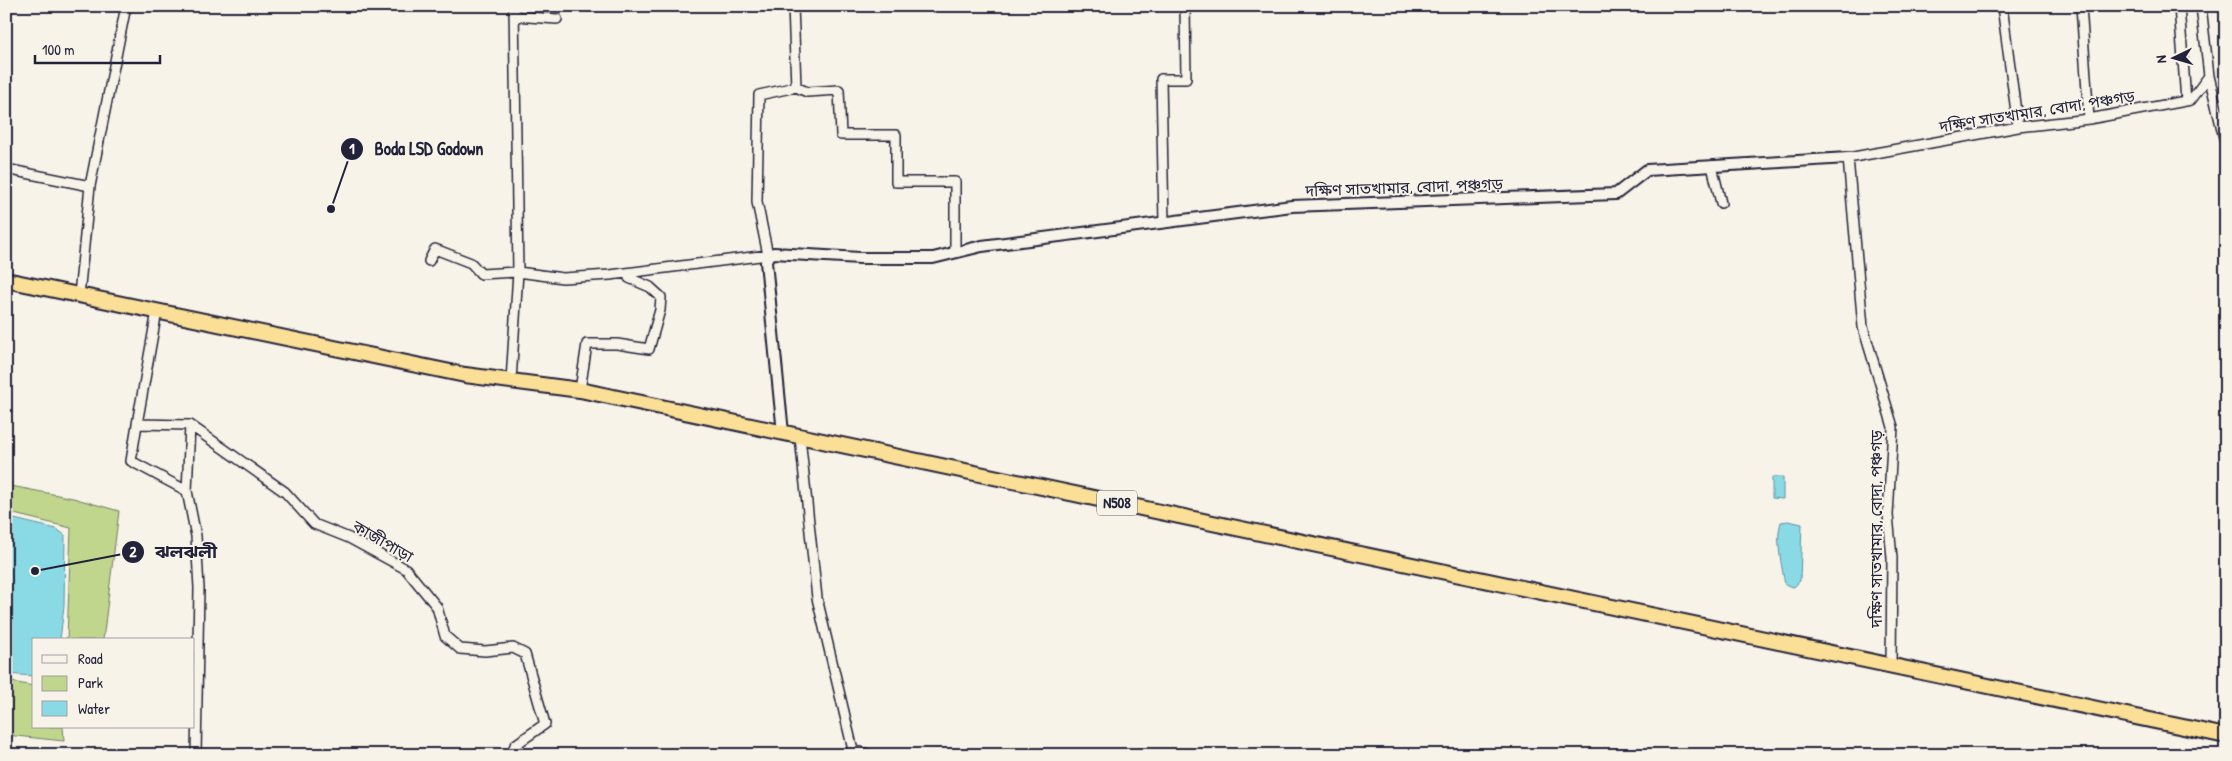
<svg xmlns="http://www.w3.org/2000/svg" width="2232" height="761" viewBox="0 0 2232 761" font-family="'Patrick Hand','Noto Sans Bengali',sans-serif">
  <style>
    .green { fill: #bfd68c; stroke: #707c64 }
    .water { fill: #89dae5; stroke: #6090a1 }
    .lines { fill: none; stroke-linecap: round; stroke-linejoin: round }
    .minor-casing { stroke: #22223b; stroke-width: 12 }
    .tertiary-casing { stroke: #22223b; stroke-width: 14 }
    .trunk-casing { stroke: #22223b; stroke-width: 18 }
    .minor { stroke: #f7f3e8; stroke-width: 9 }
    .tertiary { stroke: #f7f3e8; stroke-width: 10 }
    .trunk { stroke: #fbdf96; stroke-width: 14 }
    .labels { text-anchor: middle; stroke-width: 4; stroke-linejoin: round; paint-order: stroke }
    .shield { fill: #f7f3e8; stroke: #62616f; stroke-width: 1 }
    .shield-label { font-size: 15px; font-weight: bold; fill: #22223b }
    .street-label { font-size: 16px; fill: #22223b; stroke: #f7f3e8 }
    .leader { fill: none; stroke: #22223b; stroke-width: 2 }
    .callout-dot { fill: #22223b; stroke: #f7f3e8; stroke-width: 2 }
    .mark-label { font-size: 15px; text-anchor: middle; font-weight: bold; fill: #fff }
    .callout-label { font-size: 18px; text-anchor: middle; font-weight: bold; fill: #22223b; stroke: #f7f3e8; stroke-width: 4; stroke-linejoin: round; paint-order: stroke }
  </style>
  <rect width="100%" height="100%" fill="#f7f3e8"/>
  <filter id="ink" filterUnits="userSpaceOnUse"><feTurbulence type="fractalNoise" baseFrequency=".02" numOctaves="2"/><feDisplacementMap in="SourceGraphic" scale="10" xChannelSelector="R" yChannelSelector="G"/><feConvolveMatrix kernelMatrix="1 2 1 2 8 2 1 2 1" color-interpolation-filters="sRGB"/></filter>
  <g filter="url(#ink)">
    <path class="green" d="M 6,485 L 73,498 L 119,511 L 103,640 L 67,640 L 71,528 L 6,512 Z
      M 6,681 L 34,686 L 34,727 L 63,727 L 64,741 L 6,735 Z"/>
    <path class="water" d="M 1772,477 L 1783,477 L 1783,499 L 1772,498 Z
      M 6,517 L 56,529 L 65,535 L 64,606 L 60,640 L 34,640 L 34,676 L 6,674 Z
      M 1788,521 L 1802,524 L 1800,581 L 1794,587 L 1785,585 C 1782,566 1775,540 1781,522 Z"/>
    <g class="lines">
      <g class="minor-casing">
        <path id="minor" d="M 2002,6 L 2018,127
          M 2081,6 L 2089,119
          M 2179,6 L 2186,101
          M 514,16 L 557,19
          M 2209,76 L 2226,146
          M 796,87 L 807,92 L 839,90 L 841,135 L 896,135 L 896,182 L 955,182 L 955,252
          M 1712,166 L 1721,203
          M 6,169 L 90,186
          M 1164,223 L 1161,79 L 1186,79 L 1185,6
          M 429,261 L 435,249 L 471,263 L 481,274 L 518,272 L 514,6
          M 79,295 L 90,186 L 126,6
          M 157,311 L 137,424 L 190,425
          M 511,381 L 518,272 L 563,278 L 610,275 L 768,255 L 757,202 L 759,95 L 796,87 L 793,6
          M 580,390 L 587,344 L 617,344 L 649,349 L 660,310 L 661,297 L 650,287 L 629,278
          M 140,406 L 131,461 L 187,491 L 196,536 L 199,588 L 196,755
          M 800,437 L 817,598 L 853,750 L 871,755
          M 187,491 L 190,425 L 285,492 L 314,524 L 349,538 L 406,569 L 437,607 L 445,636 L 460,649 L 485,651 L 513,648 L 525,654 L 545,724 L 515,745 L 512,755
          M 1891,665 L 1892,558 L 1888,515 L 1893,427 L 1863,327 L 1848,158 L 2018,127 L 2089,119 L 2191,100 L 2209,76 L 2201,6"/>
      </g>
      <g class="tertiary-casing">
        <path id="tertiary" d="M 783,433 L 766,262 L 768,255 L 774,253 L 860,258 L 933,258 L 982,246 L 1292,206 L 1616,194 L 1647,170 L 1848,158"/>
      </g>
      <g class="trunk-casing">
        <path id="trunk" d="M 6,280 L 465,375 L 580,390 L 2226,736"/>
      </g>
      <use href="#minor" class="minor"/>
      <use href="#tertiary" class="tertiary"/>
      <use href="#trunk" class="trunk"/>
    </g>
  </g>
  <g class="labels">
    <rect class="shield" x="1097" y="490.5" width="40" height="25" rx="4"/>
    <g class="shield-label">
      <text x="1117" y="508">N508</text>
    </g>
    <g class="street-label">
      <text transform="translate(2037 111) rotate(-9)" y="6">দক্ষিণ সাতখামার, বোদা, পঞ্চগড়</text>
      <text transform="translate(1404 187) rotate(-2)" y="6">দক্ষিণ সাতখামার, বোদা, পঞ্চগড়</text>
      <text transform="translate(1876 529) rotate(-90)" y="6">দক্ষিণ সাতখামার, বোদা, পঞ্চগড়</text>
      <text transform="translate(383 541) rotate(30)" y="6">কাজীপাড়া</text>
    </g>
  </g>
  <path class="leader" d="M331 209L352 149M35 571L133 552"/>
  <g class="callout-dot">
    <circle cx="331" cy="209" r="5"/>
    <circle cx="35" cy="571" r="5"/>
    <circle cx="352" cy="149" r="12"/>
    <circle cx="133" cy="552" r="12"/>
  </g>
  <g class="mark-label">
    <text x="352" y="154">1</text>
    <text x="133" y="557">2</text>
  </g>
  <g class="callout-label">
    <text x="429" y="155">Boda LSD Godown</text>
    <text x="186" y="558">ঝলঝলী</text>
  </g>
  <rect width="2232" height="761" fill="none" stroke="#f7f3e8" stroke-width="25"/>
  <rect x="12" y="12" width="2207" height="736" fill="none" stroke="#22223b" stroke-width="2" filter="url(#ink)"/>
  <rect x="32" y="638" width="162" height="90" fill="#f7f3e8" stroke="#a29fa3"/>
  <rect x="42" y="655" width="25" height="8" fill="#f7f3e8" stroke="#a29fa3"/>
  <text x="78" y="664" font-size="15" fill="#22223b">Road</text>
  <rect x="42" y="676" width="25" height="15" fill="#bfd68c" stroke="#a29fa3"/>
  <text x="78" y="688" font-size="15" fill="#22223b">Park</text>
  <rect x="42" y="701" width="25" height="15" fill="#89dae5" stroke="#a29fa3"/>
  <text x="78" y="714" font-size="15" fill="#22223b">Water</text>
  <g transform="translate(2174 58) rotate(265)" stroke="#f7f3e8" stroke-width="4" paint-order="stroke">
  <path d="M0-4L9 19L0 12L-9 19Z" fill="#22223b"/>
  <text y="-8" font-size="14" font-weight="bold" text-anchor="middle" fill="#22223b">N</text>
  </g>
  <path d="M35 55v8h125v-8" fill="none" stroke="#22223b" stroke-width="2.5"/>
  <text x="42" y="55" font-size="15" fill="#22223b" stroke="#f7f3e8" stroke-width="4" paint-order="stroke">100 m</text>
</svg>
